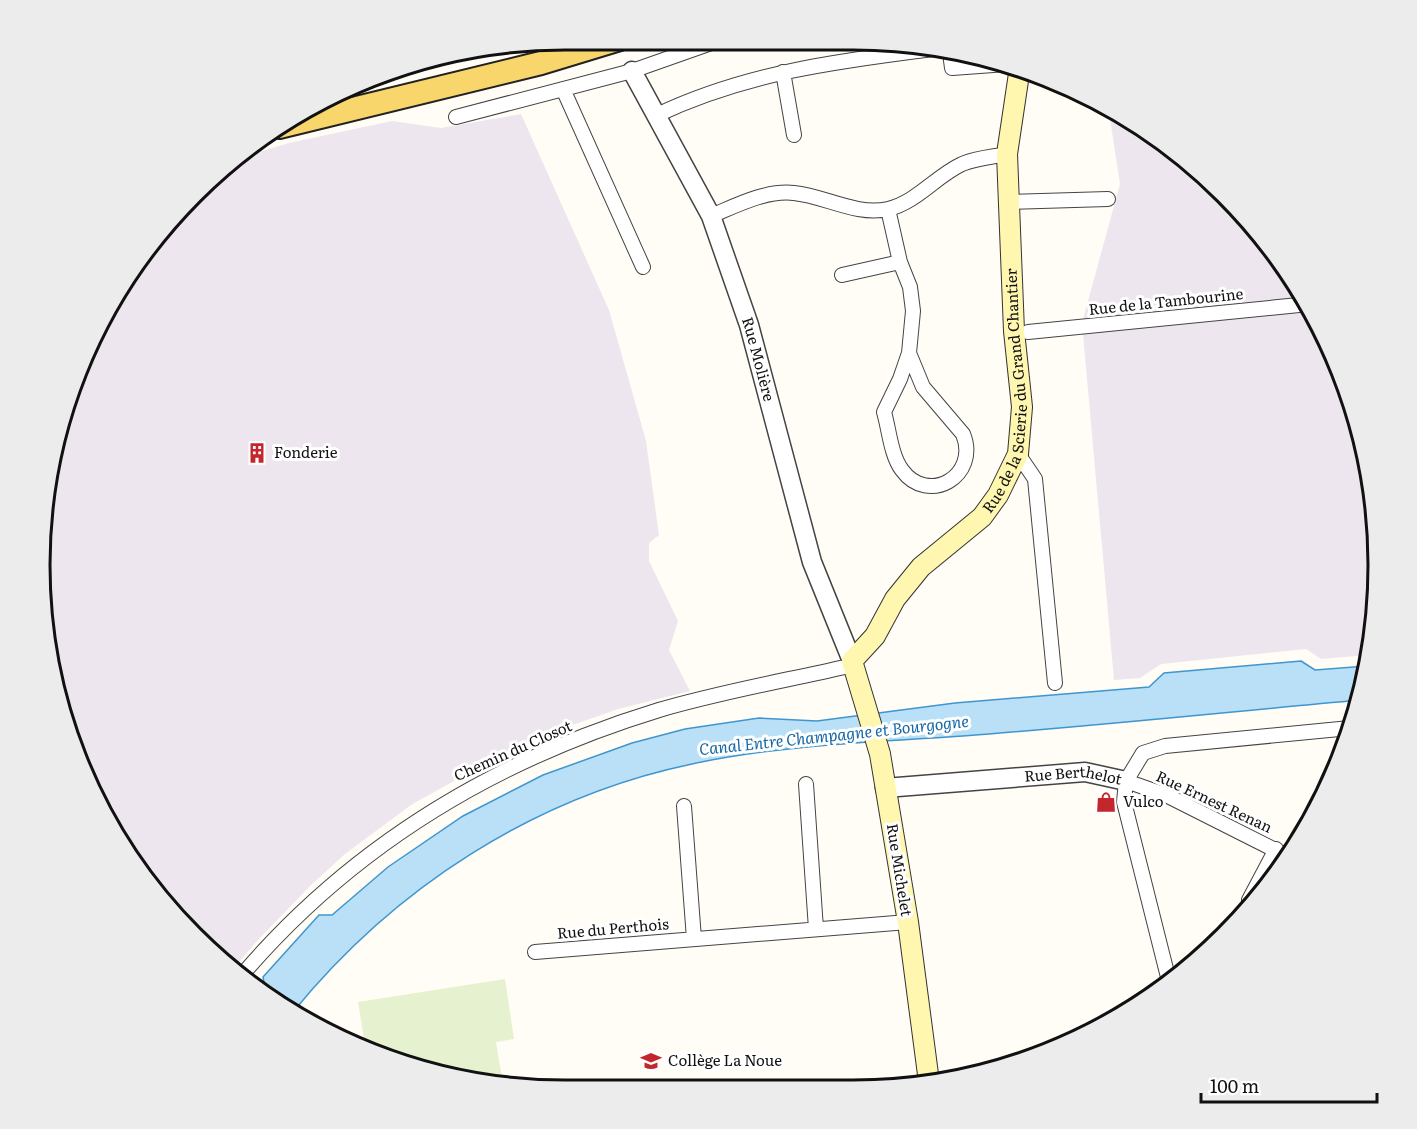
<svg xmlns="http://www.w3.org/2000/svg" width="1417" height="1129" viewBox="0 0 1417 1129" font-family="Literata,serif">
  <style>
    .industrial { fill: #eee6ef }
    .pitch { fill: #e6f2cf }
    .water { fill: #b9e0f7; stroke: #3f96cf; stroke-width: 1.5 }
    .lines { fill: none; stroke-linecap: round; stroke-linejoin: round }
    .minor-casing { stroke: #444; stroke-width: 16 }
    .tertiary-casing { stroke: #444; stroke-width: 21 }
    .secondary-casing { stroke: #333; stroke-width: 22 }
    .primary-casing { stroke: #222; stroke-width: 26 }
    .minor { stroke: #fff; stroke-width: 14 }
    .tertiary { stroke: #fff; stroke-width: 18 }
    .secondary { stroke: #fff6b0; stroke-width: 20 }
    .primary { stroke: #f9d66b; stroke-width: 22 }
    .labels { text-anchor: middle; stroke-width: 6; stroke-linejoin: round; paint-order: stroke }
    .street-label { font-size: 15px; fill: #111; stroke: #fff }
    .poi-label { font-size: 15px; fill: #111; stroke: #fff; text-anchor: start }
    .water-label { font-size: 16px; font-style: italic; fill: #1768a6; stroke: #fff }
    .rim { fill: none; stroke: #111; stroke-width: 3 }
  </style>
  <rect width="100%" height="100%" fill="#fffdf5"/>
  <path class="industrial" d="M 1108,106 L 1199,169 L 1308,302 L 1350,396 L 1374,496 L 1377,599 L 1368,655 L 1321,659 L 1306,649 L 1161,664 L 1140,678 L 1114,680 L 1082,323 L 1120,184 Z
    M 521,114 L 609,310 L 646,441 L 659,535 L 649,543 L 649,561 L 678,621 L 669,650 L 690,691 L 618,709 L 522,743 L 411,805 L 345,854 L 312,884 L 256,942 L 234,968 L 170,911 L 109,827 L 57,700 L 39,564 L 57,428 L 110,301 L 193,193 L 238,158 L 289,143 L 392,121 L 441,128 Z"/>
  <path class="pitch" d="M 505,979 L 514,1039 L 496,1042 L 503,1084 L 462,1080 L 366,1051 L 358,1002 Z"/>
  <path class="water" d="M 1301,661 L 1315,670 L 1366,666 L 1360,700 C 1228,712 1095,726 963,736 C 873,742 781,745 692,764 C 534,797 394,888 293,1012 L 263,993 L 265,988 L 263,977 L 319,915 L 332,915 L 388,867 L 463,816 L 543,775 L 632,743 L 685,729 L 759,718 L 817,721 L 955,703 L 1149,687 L 1164,673 Z"/>
  <g class="lines">
    <g class="minor-casing">
      <path id="minor" d="M 950,53 L 952,68 L 1007,64
        M 783,72 L 794,135
        M 563,89 L 643,267
        M 657,115 C 745,73 837,61 933,49
        M 456,117 L 632,71 L 720,40
        M 1009,202 L 1108,199
        M 888,209 L 900,262 L 910,287 L 913,311 L 909,353 L 923,387 L 963,434 C 980,476 928,506 902,470 C 891,456 889,429 884,412 L 900,379 L 909,353
        M 711,216 C 737,205 766,190 794,193 C 825,196 856,216 888,209 C 917,202 936,176 962,164 C 976,158 992,157 1007,154
        M 842,275 L 900,262
        M 1028,332 L 1309,304
        M 1018,454 L 1035,479 L 1055,683
        M 1126,781 L 1166,795 L 1287,856
        M 806,784 L 816,929
        M 684,806 L 694,939
        M 1251,905 L 1249,900 L 1276,849
        M 535,952 L 908,922
        M 242,975 C 354,844 495,760 659,710 C 720,692 783,681 845,667 L 852,661
        M 1169,981 L 1124,802 L 1126,781 L 1143,753 L 1165,746 L 1350,728"/>
    </g>
    <g class="tertiary-casing">
      <g id="tertiary">
        <path id="s1" d="M 632,71 L 711,216 L 749,325 L 812,562 L 852,661"/>
        <path id="s2" d="M 885,788 L 1085,772 L 1126,781"/>
      </g>
    </g>
    <g class="secondary-casing">
      <g id="secondary">
        <path id="s3" d="M 929,1082 L 908,922 L 880,754 L 852,661 L 875,636 L 895,599 L 921,567 L 982,517 L 998,495 L 1018,454 L 1022,407 L 1014,331 L 1007,154 L 1020,67"/>
      </g>
    </g>
    <g class="primary-casing">
      <path id="primary" d="M 279,127 L 541,63 L 620,39"/>
    </g>
    <use href="#minor" class="minor"/>
    <use href="#tertiary" class="tertiary"/>
    <use href="#secondary" class="secondary"/>
    <use href="#primary" class="primary"/>
  </g>
  <defs>
    <g id="building-bare" transform="scale(1.62)"><path d="M-4-6H4V6H1V3H-1V6H-4ZM-2.5-4.3h1.7v1.8h-1.7ZM.8-4.3h1.7v1.8H.8ZM-2.5-1h1.7V.8h-1.7ZM.8-1h1.7V.8H.8Z" fill="#c4262e" stroke="#fff" stroke-width="2.5" paint-order="stroke"/></g>
    <g id="shop-bare" transform="scale(1.62)"><path d="M-5-2.5h2.3a2.7 3.5 0 0 1 5.4 0H5L5.5 6h-11ZM-1.5-2.5h3a1.5 2.3 0 0 0-3 0Z" fill="#c4262e" stroke="#fff" stroke-width="2.5" paint-order="stroke"/></g>
    <g id="school-bare" transform="scale(1.62)"><path d="M0-5L7-2L0 1L-7-2ZM-4 1L0 2.5L4 1V4Q0 6-4 4Z" fill="#c4262e" stroke="#fff" stroke-width="2.5" paint-order="stroke"/></g>
  </defs>
  <g fill-rule="evenodd">
    <use href="#building-bare" x="257" y="453"/>
    <use href="#shop-bare" x="1106" y="802"/>
    <use href="#school-bare" x="651" y="1061"/>
  </g>
  <g class="labels">
    <g class="street-label">
      <text transform="translate(1166 302) rotate(-6)" y="5">Rue de la Tambourine</text>
      <text dy="5" stroke="none"><textPath href="#s1" startOffset="316">Rue Molière</textPath></text>
      <text dy="5" stroke="none"><textPath href="#s3" startOffset="758">Rue de la Scierie du Grand Chantier</textPath></text>
      <text transform="translate(513 751) rotate(-24)" y="5">Chemin du Closot</text>
      <text dy="5" stroke="none"><textPath href="#s2" startOffset="189">Rue Berthelot</textPath></text>
      <text transform="translate(1214 802) rotate(25)" y="5">Rue Ernest Renan</text>
      <text transform="translate(899 870) rotate(81)" y="5">Rue Michelet</text>
      <text transform="translate(613 929) rotate(-5)" y="5">Rue du Perthois</text>
    </g>
    <g class="poi-label">
      <text x="274" y="458">Fonderie</text>
      <text x="1123" y="807">Vulco</text>
      <text x="668" y="1066">Collège La Noue</text>
    </g>
    <g class="water-label">
      <text transform="translate(834 735) rotate(-6)" y="6">Canal Entre Champagne et Bourgogne</text>
    </g>
  </g>
  <path d="M0 0H1417V1129H0ZM565 50H853A515 515 0 0 1 1368 565V565A515 515 0 0 1 853 1080H565A515 515 0 0 1 50 565V565A515 515 0 0 1 565 50Z" fill="#ececec" fill-rule="evenodd"/>
  <path class="rim" d="M565 50H853A515 515 0 0 1 1368 565V565A515 515 0 0 1 853 1080H565A515 515 0 0 1 50 565V565A515 515 0 0 1 565 50Z"/>
  <path d="M1201 1093v9h176v-9" fill="none" stroke="#111111" stroke-width="3"/>
  <text x="1210" y="1093" font-size="18" fill="#111111" stroke="#ffffff" stroke-width="4.5" paint-order="stroke">100 m</text>
</svg>
